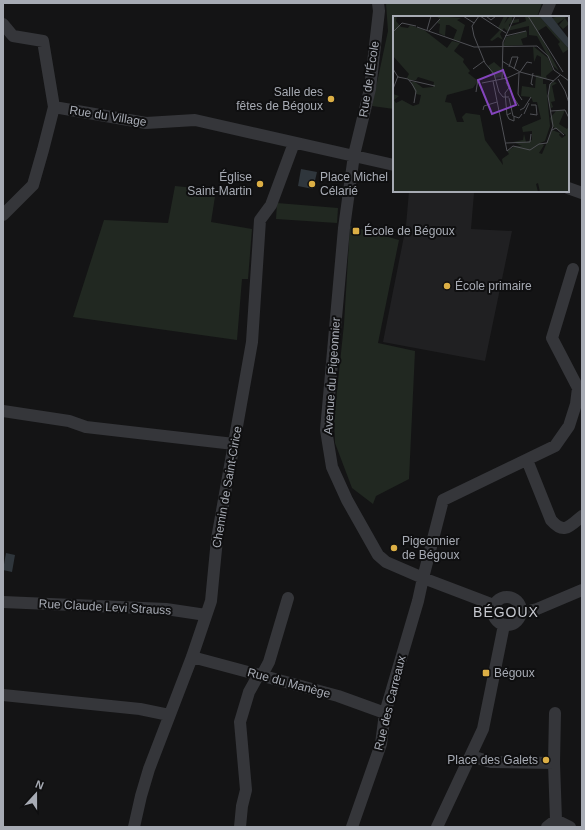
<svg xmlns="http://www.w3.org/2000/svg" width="585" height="830" viewBox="0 0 585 830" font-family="Arial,sans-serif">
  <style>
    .built { fill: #202022 }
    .green { fill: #212821 }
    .water { fill: #2f363c }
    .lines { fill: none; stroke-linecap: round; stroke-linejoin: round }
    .minor { stroke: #35363a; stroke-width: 12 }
    .poi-dot { fill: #dcaf45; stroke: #0f0f10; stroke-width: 1.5 }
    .labels { text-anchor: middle; stroke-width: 4; stroke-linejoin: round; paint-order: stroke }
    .street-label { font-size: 12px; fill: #a7abb4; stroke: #0f0f10 }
    .poi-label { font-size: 12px; fill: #a7abb4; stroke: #0f0f10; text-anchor: start }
    .quarter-label { font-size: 14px; letter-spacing: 1px; fill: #c8cad1; stroke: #0f0f10 }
    .inset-road { fill: none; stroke: #4f5055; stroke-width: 1 }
    .view { fill: #8445bd; fill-opacity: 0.15; stroke: #8445bd; stroke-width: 2 }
    .inset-edge { fill: none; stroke: #a7abb4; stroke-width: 2 }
  </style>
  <rect width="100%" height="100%" fill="#141415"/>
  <path class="built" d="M 409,191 L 473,191 L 474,193 L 471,229 L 512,231 L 485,361 L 383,342 L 406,226 Z"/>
  <path class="green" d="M 386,3 L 542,3 L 537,17 L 394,17 L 394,109 L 372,106 L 388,31 Z
    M 175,186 L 216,190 L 211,222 L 252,229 L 248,279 L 242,279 L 237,340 L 73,317 L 104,220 L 168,223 Z
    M 277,203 L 338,208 L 337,223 L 276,219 Z
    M 350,226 L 399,240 L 378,343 L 415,351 L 409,479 L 376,496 L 373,504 L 352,488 L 335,443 L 334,420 L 344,324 Z"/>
  <path class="water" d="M 301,169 L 317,172 L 313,189 L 298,186 Z
    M 6,553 L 15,555 L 12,572 L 3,570 Z"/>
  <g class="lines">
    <path class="minor" d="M 378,3 L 379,11 L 370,89 L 354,155 L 344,228 L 326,430 L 332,467 L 347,500 L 378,555 L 386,562 L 423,578 L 494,605
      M 544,17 L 550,3
      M 3,24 L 13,36 L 43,41 L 54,107 L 43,150 L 33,185 L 3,215
      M 54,107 L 146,123 L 195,120 L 394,165
      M 568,188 L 582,193
      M 3,411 L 69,421 L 86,427 L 234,444
      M 527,460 L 551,520 C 564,535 570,526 582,516
      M493 611a14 14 0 1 1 28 0a14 14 0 1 1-28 0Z
      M 3,602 L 166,609 L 206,615
      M 521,613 L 537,609 L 582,590
      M 192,657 L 338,696 L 385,713
      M 262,675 L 269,662 L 288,598
      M 3,695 L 140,709 L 169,715
      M 555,713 L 554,763 L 556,820
      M 471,756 L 491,762 L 554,763
      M 134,827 L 141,796 L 149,769 L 192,657 L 211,601 L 217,539 L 252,342 L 260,220 L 271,205 L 294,143
      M 240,827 L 242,806 L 246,790 L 240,722 L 249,692 L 259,674
      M 352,827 L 381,744 L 385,713 L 418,601 L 423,578 L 443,500 L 555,446 L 569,426 L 576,404 L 578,388 L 552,338 L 573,269
      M 437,827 L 483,729 L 504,625
      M 547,827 L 556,820 L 570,827"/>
  </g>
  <g class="poi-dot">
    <circle cx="331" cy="99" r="4"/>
    <circle cx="260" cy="184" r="4"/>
    <circle cx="312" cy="184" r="4"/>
    <rect x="352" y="227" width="8" height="8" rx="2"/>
    <circle cx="447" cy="286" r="4"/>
    <circle cx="394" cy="548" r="4"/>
    <rect x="482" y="669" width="8" height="8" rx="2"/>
    <circle cx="546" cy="760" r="4"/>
  </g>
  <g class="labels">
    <g class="street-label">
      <text transform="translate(369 79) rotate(-81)" y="4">Rue de l'École</text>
      <text transform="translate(108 116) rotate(9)" y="4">Rue du Village</text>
      <text transform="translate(332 376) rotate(-86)" y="4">Avenue du Pigeonnier</text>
      <text transform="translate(227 487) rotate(-80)" y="4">Chemin de Saint-Cirice</text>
      <text transform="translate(105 607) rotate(3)" y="4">Rue Claude Levi Strauss</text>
      <text transform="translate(289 683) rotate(15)" y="4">Rue du Manège</text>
      <text transform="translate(390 703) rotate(-76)" y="4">Rue des Carreaux</text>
    </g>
    <g class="poi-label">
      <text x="323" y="96" text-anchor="end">Salle des<tspan x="323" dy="14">fêtes de Bégoux</tspan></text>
      <text x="252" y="181" text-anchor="end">Église<tspan x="252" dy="14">Saint-Martin</tspan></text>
      <text x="320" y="181">Place Michel<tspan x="320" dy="14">Célarié</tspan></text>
      <text x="364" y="235">École de Bégoux</text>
      <text x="455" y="290">École primaire</text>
      <text x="402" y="545">Pigeonnier<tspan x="402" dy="14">de Bégoux</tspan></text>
      <text x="494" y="677">Bégoux</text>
      <text x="538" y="764" text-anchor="end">Place des Galets</text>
    </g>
    <g class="quarter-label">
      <text x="506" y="617">BÉGOUX</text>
    </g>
  </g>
  <g transform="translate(393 16)">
    <rect width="176" height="176" fill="#141415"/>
    <path d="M 0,0 L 4,0 L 3,5 L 8,11 L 15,12 L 17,9 L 31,14 L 54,32 L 59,25 L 67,27 L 61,35 L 71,43 L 70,46 L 77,55 L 75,57 L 85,65 L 80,72 L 54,79 L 52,86 L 58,87 L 64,106 L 71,106 L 69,101 L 73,97 L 87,99 L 92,124 L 110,149 L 109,143 L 116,138 L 114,135 L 122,130 L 129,130 L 120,126 L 130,124 L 131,118 L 133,126 L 139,124 L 139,115 L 130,116 L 129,111 L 148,103 L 144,86 L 140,86 L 138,81 L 128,80 L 129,70 L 142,72 L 143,59 L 148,60 L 148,41 L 144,39 L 141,46 L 140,30 L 155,42 L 160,54 L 153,60 L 154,63 L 150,63 L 150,68 L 153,68 L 157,110 L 152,125 L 147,127 L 151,129 L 146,137 L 149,138 L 159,114 L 167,117 L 166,119 L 169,122 L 173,119 L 160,111 L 157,102 L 163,95 L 172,94 L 166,108 L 174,113 L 176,110 L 176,176 L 147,176 L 145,167 L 143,168 L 145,176 L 0,176 L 0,78 L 6,80 L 1,84 L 3,87 L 9,84 L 20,90 L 26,88 L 28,79 L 23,78 L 18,66 L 22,66 L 30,72 L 40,71 L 41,66 L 25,61 L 23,64 L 17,64 L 14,62 L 16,58 L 0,40 ZM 43,0 L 68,2 L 64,4 L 72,9 L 67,26 L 60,24 L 64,14 L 56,9 L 53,9 L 52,20 L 46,17 L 47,8 L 44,7 L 47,3 ZM 111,0 L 115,0 L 111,8 L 117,0 L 119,0 L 119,4 L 126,3 L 126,6 L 116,8 L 116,11 L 133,5 L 132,0 L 146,0 L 176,33 L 170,37 L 165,28 L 167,26 L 153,10 L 145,15 L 166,55 L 160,50 L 144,20 L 136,19 L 136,10 L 114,15 L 111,12 L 107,18 L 110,24 L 105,21 L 99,25 L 97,24 L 107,14 L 105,12 ZM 166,0 L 174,0 L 172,2 L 176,8 L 170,13 L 166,9 L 172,2 L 164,8 L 159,2 ZM 134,15 L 134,21 L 128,23 L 130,29 L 110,30 L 113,21 ZM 101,46 L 108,52 L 108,61 L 102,62 L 95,50 ZM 161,66 L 164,67 L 159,70 L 162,85 L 158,86 L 160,91 L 158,92 L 155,81 L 157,68 Z" fill="#212821"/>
    <path d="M 146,0 L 158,0 L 176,23 L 176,33 Z" fill="#2f363c"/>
    <path class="inset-road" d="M 70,0 L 81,7M 86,0 L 79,10 L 81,20 L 92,47 L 101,58 L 106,76 L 110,81 L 116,81M 87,0 L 113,17M 93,0 L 98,4 L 103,0M 135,0 L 170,56M 24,11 L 81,31 L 144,30 L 155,40 L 161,54 L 176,65M 34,14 L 38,0M 36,15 L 47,3M 0,16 L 9,7 L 23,10M 112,20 L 133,15M 109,45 L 127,56M 116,51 L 119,41 L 125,41 L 121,53M 0,53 L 5,61 L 15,63 L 19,68 L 23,75 L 21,87M 80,53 L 91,45M 127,56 L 161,65M 126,57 L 125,78 L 129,84M 140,57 L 138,68 L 140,69M 109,63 L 110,26 L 122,0M 165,63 L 172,75 L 176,87M 16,64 L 42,70M 100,65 L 114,135M 113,66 L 116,72 L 112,77 L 114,99M 89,67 L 114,62 L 127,56 L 134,46 L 139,47M 0,73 L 5,60M 83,76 L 85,63M 119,79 L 126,90M 116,82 L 120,100 L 126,102 L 129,98M 90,94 L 91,90 L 104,86M 127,94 L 131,92 L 138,81M 158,95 L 172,94 L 176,102M 118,97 L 114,99 L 116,103 L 121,105 L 121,101M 131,98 L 136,87M 137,98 L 144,99 L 143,89 L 138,89M 159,114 L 163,112 L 171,119M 113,127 L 137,126 L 138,118M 114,135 L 120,130 L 137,134 L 146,128 L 154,127 L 160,110 L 155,80 L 157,68 L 167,59"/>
    <path class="view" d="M 110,54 L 123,89 L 99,98 L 85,64 Z"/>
    <rect width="176" height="176" class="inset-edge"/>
  </g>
  <rect width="585" height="830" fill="none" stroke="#a7abb4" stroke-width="8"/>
  <g transform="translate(36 794) rotate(21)" stroke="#0f0f10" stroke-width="3" paint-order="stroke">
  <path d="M0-3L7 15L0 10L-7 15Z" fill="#a7abb4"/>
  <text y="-6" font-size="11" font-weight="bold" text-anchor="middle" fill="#a7abb4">N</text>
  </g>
</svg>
